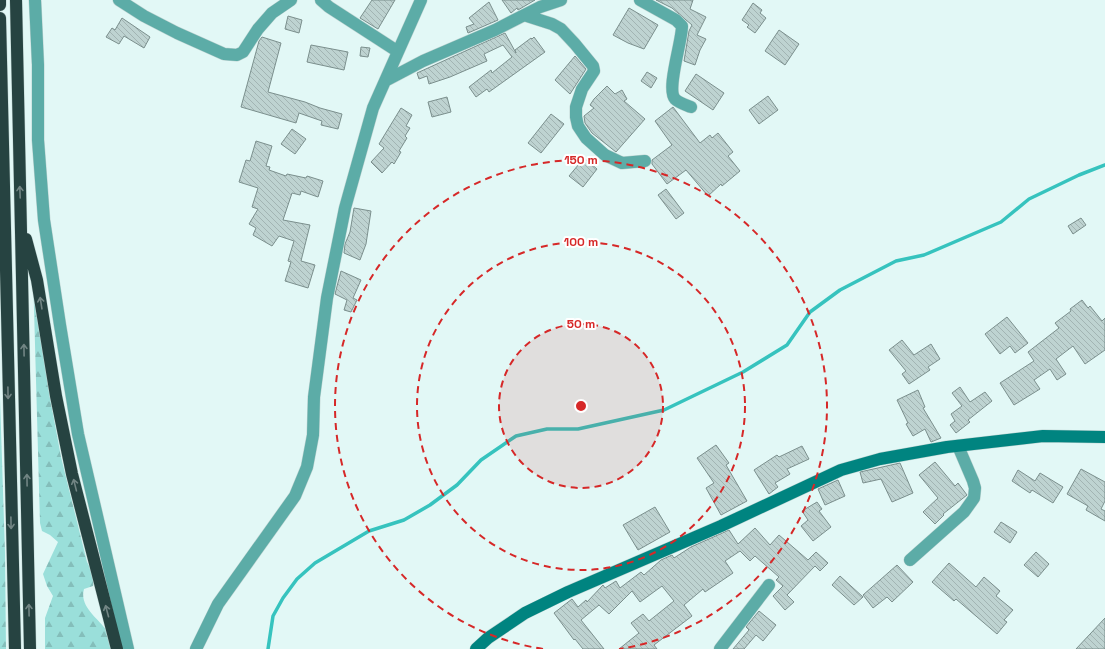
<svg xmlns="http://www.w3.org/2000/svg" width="1105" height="649" viewBox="0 0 1105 649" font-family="'Space Grotesk',sans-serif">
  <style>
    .forest { fill: url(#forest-firs) }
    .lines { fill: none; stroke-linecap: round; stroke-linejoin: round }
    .stream { stroke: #36c3be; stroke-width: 3.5 }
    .building { fill: url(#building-back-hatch); stroke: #7b8f8d }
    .street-casing { stroke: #c0d4d2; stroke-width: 13 }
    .secondary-casing { stroke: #c0d4d2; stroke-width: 13 }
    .highway-casing { stroke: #c0d4d2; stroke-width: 13 }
    .street { stroke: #5caca7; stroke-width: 12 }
    .secondary { stroke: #008480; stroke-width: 12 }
    .highway { stroke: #264341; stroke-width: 12 }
    .oneway { stroke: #728584 }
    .ring { fill: none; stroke: #d62828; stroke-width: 2; stroke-dasharray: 7 5 }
    .centre { fill: #d62828; stroke: #fff; stroke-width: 2 }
    .ring-label { font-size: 12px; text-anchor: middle; font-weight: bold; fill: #d62828; stroke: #fff; stroke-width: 4; stroke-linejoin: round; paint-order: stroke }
  </style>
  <defs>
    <pattern id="forest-firs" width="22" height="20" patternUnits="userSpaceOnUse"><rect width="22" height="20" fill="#9adfda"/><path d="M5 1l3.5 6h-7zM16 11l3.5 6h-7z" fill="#84beba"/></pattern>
    <pattern id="building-back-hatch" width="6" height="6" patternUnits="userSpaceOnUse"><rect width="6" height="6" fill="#bed3d1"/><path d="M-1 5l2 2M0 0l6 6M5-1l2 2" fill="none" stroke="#a2b4b3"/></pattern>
  </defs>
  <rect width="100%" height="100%" fill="#e2f8f6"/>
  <path class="forest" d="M 33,273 L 49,392 L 61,457 L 87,562 C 91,569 95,578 93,586 L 84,589 C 79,607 98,618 107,631 C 111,636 112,643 113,649 L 45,649 L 45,618 L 53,596 L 47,586 L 43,574 L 58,542 L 50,535 L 42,531 L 40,523 Z
    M 0,398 L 5,553 L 6,649 L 0,649 Z"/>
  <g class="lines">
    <path class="stream" d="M 268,649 L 273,616 L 283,598 L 297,579 L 315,563 L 369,531 L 404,520 L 430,505 L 457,485 L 481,460 L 516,436 L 547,429 L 578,429 L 664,410 L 743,372 L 787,345 L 810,312 L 840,290 L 896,261 L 924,255 L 1001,222 L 1029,199 L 1079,175 L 1105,165"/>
  </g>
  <path class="building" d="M 372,0 L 395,0 L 378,29 L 360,18 Z
    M 502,0 L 535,0 L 518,10 L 517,8 L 511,13 Z
    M 656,0 L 693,0 L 690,9 L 706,17 L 697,35 L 706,39 L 700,50 L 695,65 L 684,61 L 689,31 L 692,25 L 672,8 Z
    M 489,2 L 498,20 L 468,33 L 466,27 L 474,24 L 469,18 Z
    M 753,3 L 762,10 L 760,13 L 766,18 L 755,33 L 747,27 L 749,25 L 742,20 Z
    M 629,8 L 658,25 L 644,49 L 628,43 L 613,35 Z
    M 288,16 L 302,20 L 299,33 L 285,29 Z
    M 122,18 L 150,37 L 144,48 L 124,36 L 119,44 L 106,37 L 112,28 L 115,30 Z
    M 779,30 L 799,44 L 785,65 L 765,51 Z
    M 505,33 L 516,53 L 515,50 L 531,38 L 532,39 L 534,37 L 545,52 L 489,92 L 487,89 L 476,97 L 469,87 L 491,70 L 492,73 L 512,57 L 503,45 L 484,54 L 487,61 L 450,77 L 429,84 L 427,76 L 419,79 L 417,73 Z
    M 262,37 L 281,43 L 268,92 L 305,102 L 320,108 L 342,114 L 338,129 L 321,125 L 322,121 L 299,113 L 296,123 L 241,107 L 259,41 Z
    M 311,45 L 348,52 L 344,70 L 307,62 Z
    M 361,47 L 370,48 L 368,57 L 360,56 Z
    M 575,56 L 586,69 L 570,94 L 555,80 Z
    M 647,72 L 657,78 L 651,88 L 641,81 Z
    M 696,74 L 724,93 L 713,110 L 685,91 Z
    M 607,86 L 615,94 L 622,90 L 627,99 L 624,101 L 645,119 L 616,152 L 592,133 L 585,123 L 584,116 L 594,108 L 590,105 L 594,99 Z
    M 768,96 L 778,110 L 759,124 L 749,110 Z
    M 447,97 L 451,112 L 432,117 L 428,102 Z
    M 673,107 L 700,143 L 710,135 L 712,138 L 718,133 L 733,152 L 728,156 L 740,171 L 722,186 L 721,184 L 708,196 L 686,170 L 667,184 L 652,164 L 652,160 L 672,145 L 655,121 Z
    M 401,108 L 412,115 L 406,126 L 410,128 L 405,136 L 407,138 L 399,151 L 401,152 L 394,164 L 392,162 L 382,173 L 371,162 L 384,148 L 379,144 Z
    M 551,114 L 564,124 L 541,153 L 528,143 Z
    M 292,129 L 306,139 L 295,154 L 281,144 Z
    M 256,141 L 272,146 L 266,166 L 270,167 L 269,170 L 286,176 L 287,174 L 306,178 L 307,176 L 323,181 L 318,197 L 301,191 L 300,195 L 292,193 L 283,220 L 310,225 L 301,261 L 315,265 L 308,288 L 285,281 L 291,262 L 288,261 L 294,241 L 279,236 L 272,246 L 253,235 L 256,228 L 249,224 L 258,209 L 252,207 L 258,188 L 239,182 L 246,160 L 250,161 Z
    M 584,158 L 597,169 L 583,187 L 569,176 Z
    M 666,189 L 684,213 L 676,219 L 658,195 Z
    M 354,208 L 371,211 L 366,244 L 360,260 L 344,253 L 345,244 L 350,232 Z
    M 1081,218 L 1086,225 L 1073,234 L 1068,226 Z
    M 341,271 L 361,280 L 353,298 L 357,300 L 351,312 L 344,310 L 347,300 L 335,294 Z
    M 1082,300 L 1088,308 L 1090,306 L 1102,321 L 1105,318 L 1105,350 L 1085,364 L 1073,346 L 1056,359 L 1066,374 L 1057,380 L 1050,369 L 1034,380 L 1040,389 L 1014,405 L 1000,383 L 1034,361 L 1028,352 L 1059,328 L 1055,323 L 1071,311 L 1070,309 Z
    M 1007,317 L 1028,343 L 1015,353 L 1010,346 L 1000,354 L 985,334 Z
    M 902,340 L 914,355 L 931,344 L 940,359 L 928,367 L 930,370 L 909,384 L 902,374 L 906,371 L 889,350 Z
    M 960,387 L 970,402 L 985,392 L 992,401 L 968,420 L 970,422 L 956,433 L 950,425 L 955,421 L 951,414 L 962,406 L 952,393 Z
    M 918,390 L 925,407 L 923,408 L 941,438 L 931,442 L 925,429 L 913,436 L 906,424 L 908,423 L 897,400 Z
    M 716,445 L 729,463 L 726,465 L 747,501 L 721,515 L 706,488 L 714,483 L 697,458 Z
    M 802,446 L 809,459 L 787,469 L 790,474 L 775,483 L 778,487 L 769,494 L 754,470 L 777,455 L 779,457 Z
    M 935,462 L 955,486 L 958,483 L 967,495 L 943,514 L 944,515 L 935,524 L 923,512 L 938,498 L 919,475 Z
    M 900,463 L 913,493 L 892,502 L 881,479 L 863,483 L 860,472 Z
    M 1081,469 L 1105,482 L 1105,501 L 1101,509 L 1105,511 L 1105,521 L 1086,510 L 1088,506 L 1067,494 Z
    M 1018,470 L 1035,481 L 1040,473 L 1063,487 L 1053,503 L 1032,490 L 1030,493 L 1012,481 Z
    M 838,480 L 845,496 L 825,505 L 818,489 Z
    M 817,502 L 822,509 L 819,511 L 831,527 L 813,541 L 801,526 L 808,520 L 802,511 Z
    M 655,507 L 670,532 L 638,550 L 623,525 Z
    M 1001,522 L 1017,532 L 1010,543 L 994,532 Z
    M 755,528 L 770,545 L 779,535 L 808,560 L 816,552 L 828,563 L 820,571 L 815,566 L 787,595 L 794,602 L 785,610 L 773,596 L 783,586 L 776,580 L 779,577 L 755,556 L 750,561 L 740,551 L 725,561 L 733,573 L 705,592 L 703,589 L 684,605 L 692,616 L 654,645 L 657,649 L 619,649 L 639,633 L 631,623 L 643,614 L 649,621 L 674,601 L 662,586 L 640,602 L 632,591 L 609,614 L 599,605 L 581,620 L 604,649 L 583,649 L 575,639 L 574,640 L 554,613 L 572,599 L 578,607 L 586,600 L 587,602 L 603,585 L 605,588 L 616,581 L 620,588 L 641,572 L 644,575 L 661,560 L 672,555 L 674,558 L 691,547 L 729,530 L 738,544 Z
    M 1036,552 L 1049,564 L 1038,577 L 1024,565 Z
    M 949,563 L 976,587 L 984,577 L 1000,591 L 996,596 L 1013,610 L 1004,620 L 1007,622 L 997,634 L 956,599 L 954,601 L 932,582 Z
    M 897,565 L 913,582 L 892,602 L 887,597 L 873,608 L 863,595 Z
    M 840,576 L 863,597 L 854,605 L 832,585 Z
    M 759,611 L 776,625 L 763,641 L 756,635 L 744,649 L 733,649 L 749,630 L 746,627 Z
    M 1105,618 L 1105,649 L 1076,649 Z"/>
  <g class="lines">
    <g class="street-casing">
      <path id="street" d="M 35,0 L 38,65 L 38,140 L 44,220 L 60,325 L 78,434 L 128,649
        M 119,0 L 144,16 L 177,33 L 224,54 L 237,55 L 243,52 L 258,29 L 272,13 L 291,0
        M 321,0 L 329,7 L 397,51
        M 640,0 L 676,20 L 682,26 C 682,42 666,89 675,99 C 679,103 686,105 691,107
        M 524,15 L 552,24 L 561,29 L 575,44 L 593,66 L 594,71 L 582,89 L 576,107 L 576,117 L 578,126 L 586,138 L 605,155 L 622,163 L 645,161
        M 385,81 L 423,61 L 495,30 L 540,7 L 561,0
        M 910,560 L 964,512 L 974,498 L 975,488 L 973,481 L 958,446
        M 196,649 L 218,604 L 295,496 L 307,467 L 313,435 L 314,397 L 327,298 L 345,208 L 373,108 L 421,0
        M 720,649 L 769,585"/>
    </g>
    <g class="secondary-casing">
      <path id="secondary" d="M 476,649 L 488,638 L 525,613 L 568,592 L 721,526 L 841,470 L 880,459 L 947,447 L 1043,436 L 1105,437"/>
    </g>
    <g class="highway-casing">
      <path id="highway" d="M 16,0 L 30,649
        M 0,5 L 0,0
        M 0,18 L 15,649
        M 26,239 L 37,280 L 56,396 L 72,474 L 117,649"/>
    </g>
    <use href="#street" class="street"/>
    <use href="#secondary" class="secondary"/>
    <use href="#highway" class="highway"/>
  </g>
  <defs><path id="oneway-shaft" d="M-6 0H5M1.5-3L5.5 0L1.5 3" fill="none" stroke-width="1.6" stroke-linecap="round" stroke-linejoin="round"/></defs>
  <g class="oneway">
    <use href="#oneway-shaft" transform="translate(20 192) rotate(-92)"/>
    <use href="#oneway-shaft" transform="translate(41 303) rotate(-99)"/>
    <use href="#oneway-shaft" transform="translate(24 350) rotate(-91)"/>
    <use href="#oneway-shaft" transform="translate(8 393) rotate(89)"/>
    <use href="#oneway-shaft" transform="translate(27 480) rotate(-91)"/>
    <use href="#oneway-shaft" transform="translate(75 485) rotate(-104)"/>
    <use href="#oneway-shaft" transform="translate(11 523) rotate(89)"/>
    <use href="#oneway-shaft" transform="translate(29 610) rotate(-91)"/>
    <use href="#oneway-shaft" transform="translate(107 611) rotate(-105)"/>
  </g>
  <circle cx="581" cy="406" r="82" fill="#d62828" fill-opacity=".12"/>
  <g class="ring">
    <circle cx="581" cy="406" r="82"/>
    <circle cx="581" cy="406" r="164"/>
    <path d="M543 649A246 246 0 1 1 619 649"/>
  </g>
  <circle cx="581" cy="406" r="6" class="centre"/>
  <g class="ring-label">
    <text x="581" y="164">150 m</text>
    <text x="581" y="246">100 m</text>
    <text x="581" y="328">50 m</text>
  </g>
</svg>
